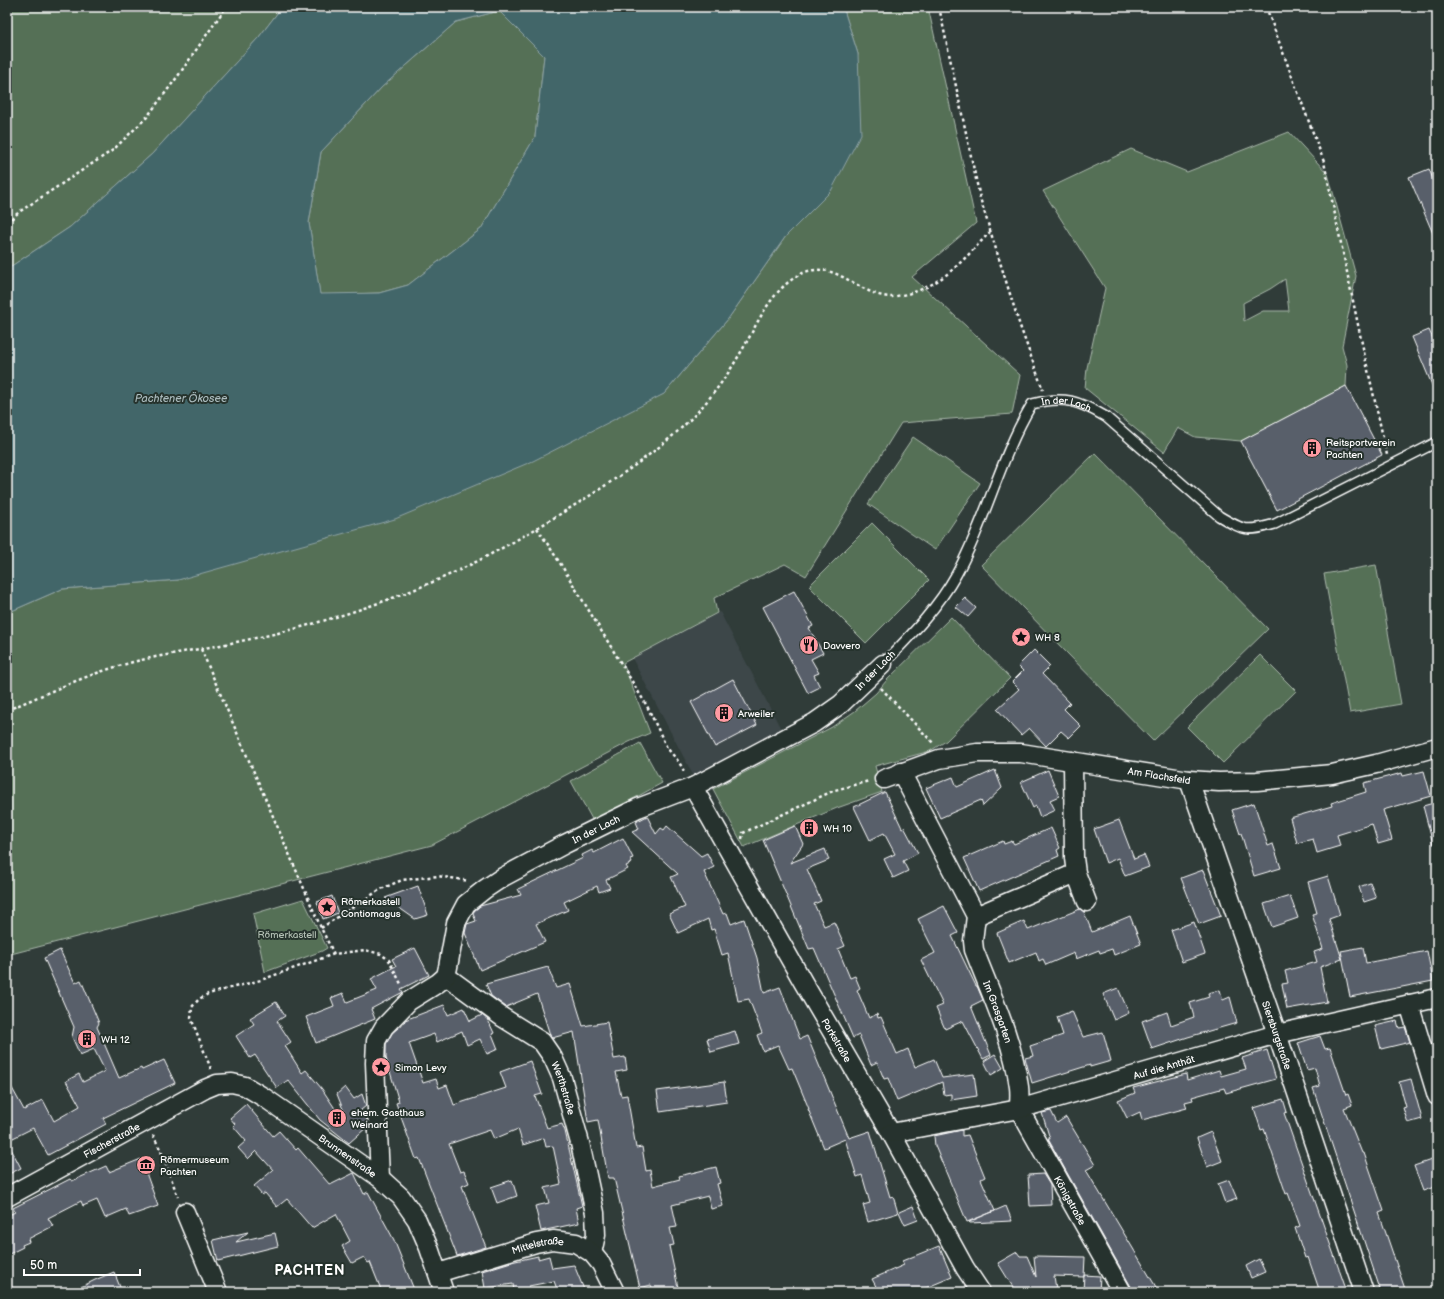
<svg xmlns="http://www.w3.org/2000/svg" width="1444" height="1299" viewBox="0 0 1444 1299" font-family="'Balsamiq Sans',sans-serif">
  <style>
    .built { fill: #3c4648 }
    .green { fill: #557057; stroke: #aab8ab; fill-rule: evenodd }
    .water { fill: #436669; stroke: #8ea3a5; fill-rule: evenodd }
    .building { fill: #585e6b; stroke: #fff }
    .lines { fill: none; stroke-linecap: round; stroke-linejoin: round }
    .service-casing { stroke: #fff; stroke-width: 12 }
    .minor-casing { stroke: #fff; stroke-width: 21 }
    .path { stroke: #fff; stroke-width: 2.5; stroke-dasharray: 3 3; stroke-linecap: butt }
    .service { stroke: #26332d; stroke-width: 9 }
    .minor { stroke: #26332d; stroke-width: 18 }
    .labels { text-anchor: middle; stroke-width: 4; stroke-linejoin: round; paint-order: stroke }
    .street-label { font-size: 10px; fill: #fff; stroke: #26332d }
    .poi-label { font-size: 10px; fill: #fff; stroke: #26332d; text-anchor: start }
    .park-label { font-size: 10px; fill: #b2bfb3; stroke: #26332d }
    .water-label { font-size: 11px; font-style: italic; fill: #aababc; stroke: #26332d }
    .district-label { font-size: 14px; font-weight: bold; letter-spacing: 1px; fill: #fff; stroke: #26332d }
  </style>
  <rect width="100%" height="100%" fill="#303c39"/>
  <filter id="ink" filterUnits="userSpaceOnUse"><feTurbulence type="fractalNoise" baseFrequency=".025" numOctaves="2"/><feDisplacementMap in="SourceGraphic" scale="8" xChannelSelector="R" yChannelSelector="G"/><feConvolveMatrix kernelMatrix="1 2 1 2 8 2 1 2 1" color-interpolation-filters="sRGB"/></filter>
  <g filter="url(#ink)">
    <path class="built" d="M 720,612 L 781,729 L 693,775 L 632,658 Z"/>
    <path class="green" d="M 7,7 L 282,7 L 259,37 L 152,154 L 70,227 L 7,269 Z
      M 843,7 L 928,7 L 976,223 L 912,277 L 1020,375 L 1012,414 L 901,423 L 806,576 L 785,564 L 714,598 L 717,613 L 623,663 L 650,733 L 629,742 L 432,845 L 7,955 L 7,613 L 62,589 L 178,580 L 664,394 L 728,319 L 786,236 L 831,191 L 858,54 Z
      M 499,11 L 544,56 L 535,137 L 481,229 L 408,285 L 379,293 L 320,295 L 309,223 L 321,152 L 382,87 L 456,22 Z
      M 1289,132 L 1328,174 L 1356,276 L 1342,346 L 1347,365 L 1346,386 L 1241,441 L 1195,437 L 1178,428 L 1164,452 L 1085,388 L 1087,368 L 1105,288 L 1043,191 L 1131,149 L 1187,172 ZM 1285,279 L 1289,311 L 1263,311 L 1244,321 L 1243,303 L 1270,289 Z
      M 913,437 L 980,483 L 935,550 L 868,504 Z
      M 1095,453 L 1268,629 L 1153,741 L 981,565 Z
      M 872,523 L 929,580 L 866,643 L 809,586 Z
      M 1376,565 L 1401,704 L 1350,713 L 1324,574 Z
      M 951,617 L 1010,678 L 946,741 L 930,751 L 875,766 L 882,792 L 837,808 L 744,847 L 713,789 L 832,727 L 855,711 L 876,693 L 887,680 Z
      M 1260,655 L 1296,691 L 1223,763 L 1187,727 Z
      M 640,743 L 662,783 L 593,821 L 571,781 Z
      M 303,899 L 327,948 L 322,951 L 265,972 L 253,914 Z"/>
    <path class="water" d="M 282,7 L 843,7 L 858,54 L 861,134 L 831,191 L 786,236 L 728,319 L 664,394 L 533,461 L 395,519 L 178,580 L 62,589 L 7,613 L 7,269 L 70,227 L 152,154 L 259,37 ZM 499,11 L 544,56 L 535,137 L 481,229 L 408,285 L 379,293 L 320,294 L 309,223 L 321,152 L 382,87 L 456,22 Z"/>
    <path class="building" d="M 1429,169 L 1437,189 L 1437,243 L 1409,177 Z
      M 1429,330 L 1437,348 L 1437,397 L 1412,337 Z
      M 1346,386 L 1382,455 L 1277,510 L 1241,441 Z
      M 794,591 L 813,626 L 809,628 L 823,653 L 811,659 L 819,673 L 814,675 L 820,687 L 808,693 L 763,607 Z
      M 965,598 L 976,608 L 968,617 L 956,607 Z
      M 1034,650 L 1050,666 L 1042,674 L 1070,703 L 1064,709 L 1081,726 L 1069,738 L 1061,731 L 1046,746 L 1029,728 L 1021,735 L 997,709 L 1019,689 L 1012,682 L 1023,671 L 1018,666 Z
      M 733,679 L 757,725 L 715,747 L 691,702 Z
      M 995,770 L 1002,788 L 983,806 L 981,800 L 940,818 L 926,788 L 953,777 L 957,787 Z
      M 1048,770 L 1059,796 L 1050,800 L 1055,810 L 1040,817 L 1036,806 L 1033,808 L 1021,782 Z
      M 1424,771 L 1431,796 L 1383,810 L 1392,840 L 1378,844 L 1372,824 L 1337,835 L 1340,846 L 1317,853 L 1313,839 L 1297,843 L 1290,818 L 1332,806 L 1331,803 L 1366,792 L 1364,783 L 1402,773 L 1403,776 Z
      M 885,792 L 902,828 L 904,827 L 918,853 L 903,861 L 908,871 L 893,878 L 884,859 L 895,854 L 884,833 L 870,840 L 854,807 Z
      M 1437,802 L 1437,844 L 1433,844 L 1423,806 Z
      M 1254,803 L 1268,846 L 1273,844 L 1281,868 L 1254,876 L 1241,833 L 1240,834 L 1232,810 Z
      M 647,816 L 656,834 L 661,828 L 664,830 L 667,826 L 701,856 L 707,853 L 714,867 L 704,872 L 723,914 L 727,913 L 731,924 L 744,919 L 757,958 L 764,993 L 780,987 L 800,1039 L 807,1036 L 849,1138 L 870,1131 L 890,1197 L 893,1196 L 898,1213 L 868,1222 L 863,1205 L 870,1203 L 862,1175 L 857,1177 L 845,1139 L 824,1148 L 808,1109 L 809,1109 L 792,1068 L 789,1069 L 778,1045 L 763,1051 L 757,1035 L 762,1033 L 749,999 L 738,1001 L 728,953 L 722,955 L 714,929 L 711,930 L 708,919 L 678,933 L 669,914 L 685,907 L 671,877 L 678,874 L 632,832 L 639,829 L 636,822 Z
      M 1119,820 L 1134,859 L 1144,855 L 1149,867 L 1125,876 L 1118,858 L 1106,863 L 1094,829 Z
      M 795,826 L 803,844 L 790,863 L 825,849 L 829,860 L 807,869 L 821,901 L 814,904 L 824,926 L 834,922 L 845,946 L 838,949 L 850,978 L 855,976 L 860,988 L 857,990 L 869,1018 L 877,1014 L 878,1018 L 881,1017 L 897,1054 L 908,1049 L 915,1067 L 934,1059 L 942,1078 L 974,1074 L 977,1096 L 951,1100 L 951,1094 L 944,1095 L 942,1082 L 897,1101 L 888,1078 L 884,1079 L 877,1062 L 871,1065 L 859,1035 L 853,1038 L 814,948 L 809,949 L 763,840 Z
      M 1051,828 L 1060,848 L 1057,850 L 1059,856 L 979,891 L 964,858 L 1003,841 L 1004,844 L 1012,841 L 1014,844 Z
      M 623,838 L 633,858 L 630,859 L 632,863 L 626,866 L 628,869 L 606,880 L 610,888 L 599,892 L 597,886 L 564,902 L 568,910 L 536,924 L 545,942 L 480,970 L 465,933 L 467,924 L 476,921 L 473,914 L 474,911 L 480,906 L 521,895 L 518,889 L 583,858 L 582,855 L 592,850 L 594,853 Z
      M 1203,870 L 1221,916 L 1199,924 L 1181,878 Z
      M 1328,876 L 1340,915 L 1329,919 L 1342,959 L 1320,967 L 1327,1002 L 1287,1009 L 1282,984 L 1288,983 L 1285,971 L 1317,962 L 1314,952 L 1323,949 L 1312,914 L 1317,913 L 1308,882 Z
      M 1370,883 L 1376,898 L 1364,902 L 1359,887 Z
      M 418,886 L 428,915 L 415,919 L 385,898 Z
      M 332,896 L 338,913 L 323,919 L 317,902 Z
      M 1290,896 L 1298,918 L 1272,927 L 1264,904 Z
      M 944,906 L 958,933 L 952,936 L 976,986 L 977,986 L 983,1000 L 971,1006 L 991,1055 L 983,1059 L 963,1021 L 945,1029 L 936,1008 L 943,1005 L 921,960 L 935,953 L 918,919 Z
      M 1080,909 L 1084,912 L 1092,932 L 1130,916 L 1141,944 L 1114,955 L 1112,949 L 1100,953 L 1099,950 L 1076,959 L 1074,953 L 1046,965 L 1043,959 L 1039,961 L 1036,952 L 1009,963 L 997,933 L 1024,921 L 1028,930 Z
      M 1194,922 L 1205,954 L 1182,962 L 1171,930 Z
      M 1363,947 L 1366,963 L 1427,951 L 1433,981 L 1350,997 L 1341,951 Z
      M 415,948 L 429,975 L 401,989 L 403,992 L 371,1009 L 375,1019 L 316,1043 L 306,1017 L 334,1006 L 331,998 L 343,993 L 347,1002 L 377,990 L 371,979 L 396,966 L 392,959 Z
      M 60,950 L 75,983 L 81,980 L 99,1023 L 97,1027 L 119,1078 L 141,1068 L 142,1070 L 164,1060 L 175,1083 L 103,1118 L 106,1124 L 48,1155 L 33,1128 L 7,1141 L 21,1168 L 7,1175 L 7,1079 L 24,1110 L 43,1100 L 54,1121 L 80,1106 L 66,1081 L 79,1074 L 83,1082 L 105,1071 L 94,1049 L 80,1055 L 72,1037 L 74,1027 L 44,958 Z
      M 548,967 L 556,988 L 570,984 L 583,1026 L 607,1022 L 614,1059 L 625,1057 L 627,1070 L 616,1072 L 621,1096 L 627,1095 L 636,1148 L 642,1147 L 646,1171 L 650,1170 L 653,1186 L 680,1179 L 679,1176 L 716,1167 L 720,1183 L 717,1184 L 723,1206 L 711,1209 L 708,1196 L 672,1205 L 677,1227 L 670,1228 L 674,1245 L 669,1246 L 679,1292 L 654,1292 L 651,1285 L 640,1288 L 614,1178 L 608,1178 L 598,1120 L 588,1122 L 574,1032 L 552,1038 L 550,1035 L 537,994 L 506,1007 L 491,996 L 486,984 Z
      M 1118,988 L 1129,1013 L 1114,1020 L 1103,994 Z
      M 1220,990 L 1223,1000 L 1230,997 L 1237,1023 L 1188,1037 L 1152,1049 L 1142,1021 L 1167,1012 L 1171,1025 L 1194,1017 L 1190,1003 L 1209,997 L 1208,993 Z
      M 276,1002 L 285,1016 L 277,1021 L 291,1042 L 285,1046 L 302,1073 L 306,1070 L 322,1089 L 336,1110 L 338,1108 L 346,1117 L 337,1094 L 345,1087 L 354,1099 L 362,1094 L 366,1106 L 361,1110 L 367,1120 L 367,1127 L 349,1143 L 320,1120 L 288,1080 L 277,1088 L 255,1055 L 250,1058 L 236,1036 L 254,1024 L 250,1018 Z
      M 444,1005 L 448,1015 L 464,1008 L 470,1021 L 482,1015 L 488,1020 L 494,1033 L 492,1034 L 498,1049 L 487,1054 L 480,1039 L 467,1045 L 462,1031 L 437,1042 L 434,1034 L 409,1043 L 423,1083 L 436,1079 L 439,1088 L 447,1085 L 454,1105 L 506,1088 L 500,1072 L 530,1061 L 542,1094 L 535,1096 L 547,1128 L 562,1124 L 565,1131 L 582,1206 L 576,1208 L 579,1223 L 541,1231 L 535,1206 L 549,1203 L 545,1188 L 561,1184 L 553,1146 L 546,1147 L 544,1138 L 523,1145 L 518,1129 L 494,1139 L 490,1130 L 449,1144 L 460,1172 L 464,1171 L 469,1183 L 462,1186 L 486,1247 L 457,1256 L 419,1158 L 416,1159 L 396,1103 L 399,1102 L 386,1058 L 386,1044 L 392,1033 L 404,1023 L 405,1020 Z
      M 1072,1011 L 1083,1037 L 1103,1032 L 1111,1061 L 1090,1067 L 1090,1065 L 1032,1083 L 1025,1058 L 1033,1056 L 1030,1046 L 1063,1035 L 1057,1017 Z
      M 1397,1021 L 1399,1028 L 1405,1027 L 1410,1042 L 1381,1049 L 1375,1026 Z
      M 735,1031 L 739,1044 L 711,1052 L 707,1039 Z
      M 1320,1036 L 1325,1049 L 1330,1048 L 1346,1095 L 1348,1094 L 1352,1105 L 1344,1108 L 1362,1153 L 1364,1153 L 1384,1211 L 1379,1213 L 1406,1292 L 1381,1292 L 1313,1088 L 1320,1086 L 1315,1068 L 1307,1070 L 1298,1043 Z
      M 1267,1050 L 1276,1079 L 1226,1093 L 1224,1088 L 1192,1097 L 1193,1100 L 1185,1102 L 1187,1108 L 1142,1120 L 1140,1112 L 1127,1118 L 1118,1100 L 1135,1093 L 1133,1088 L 1186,1074 L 1187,1080 L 1219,1070 L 1221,1076 L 1246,1069 L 1242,1058 Z
      M 995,1054 L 1003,1068 L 991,1075 L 984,1061 Z
      M 1411,1079 L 1422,1119 L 1408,1123 L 1403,1108 L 1406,1107 L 1399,1082 Z
      M 724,1082 L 727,1102 L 660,1112 L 657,1091 Z
      M 1283,1099 L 1287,1112 L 1284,1113 L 1347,1292 L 1320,1292 L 1308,1257 L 1305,1258 L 1295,1228 L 1300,1226 L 1288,1193 L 1286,1194 L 1264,1129 L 1261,1130 L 1254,1108 Z
      M 246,1104 L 273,1136 L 279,1131 L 296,1150 L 298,1148 L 330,1185 L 354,1173 L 364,1194 L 368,1192 L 394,1240 L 415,1292 L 382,1292 L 370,1262 L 368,1263 L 364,1257 L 352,1263 L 342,1246 L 350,1241 L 336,1214 L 312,1228 L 287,1199 L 277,1207 L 265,1193 L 262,1195 L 254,1186 L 273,1170 L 256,1151 L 248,1159 L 238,1148 L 246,1141 L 233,1126 L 235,1124 L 230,1118 Z
      M 1051,1111 L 1057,1123 L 1066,1117 L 1095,1165 L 1086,1170 L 1159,1292 L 1134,1292 L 1048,1139 L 1050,1139 L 1042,1113 Z
      M 962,1130 L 962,1136 L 968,1135 L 985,1177 L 981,1179 L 995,1211 L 967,1222 L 935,1146 L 934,1136 Z
      M 1211,1132 L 1222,1161 L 1207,1167 L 1197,1138 Z
      M 1437,1158 L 1437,1186 L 1423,1191 L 1414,1166 Z
      M 141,1159 L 158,1206 L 129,1216 L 126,1209 L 105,1218 L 97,1200 L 83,1206 L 81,1201 L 48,1218 L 53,1226 L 28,1239 L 29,1242 L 22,1245 L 23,1247 L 7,1255 L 7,1216 L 15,1212 L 13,1208 L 70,1179 L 72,1181 L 106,1166 L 109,1172 Z
      M 1043,1174 L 1050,1185 L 1051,1205 L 1030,1206 L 1028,1175 Z
      M 512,1180 L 517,1196 L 497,1203 L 491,1187 Z
      M 1229,1180 L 1237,1199 L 1225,1203 L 1218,1184 Z
      M 913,1206 L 918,1220 L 905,1225 L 899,1212 Z
      M 1006,1206 L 1012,1221 L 970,1223 L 969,1222 Z
      M 248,1232 L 236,1242 L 275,1233 L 278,1246 L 218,1261 L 213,1240 Z
      M 939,1246 L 952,1277 L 916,1292 L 879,1292 L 872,1279 L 904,1265 L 902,1261 Z
      M 1017,1252 L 1020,1256 L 1027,1256 L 1036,1277 L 1034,1256 L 1085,1257 L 1084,1277 L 1054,1276 L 1056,1289 L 1041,1290 L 1042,1292 L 1016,1292 L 998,1263 Z
      M 538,1256 L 538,1259 L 549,1256 L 552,1268 L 574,1265 L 585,1292 L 558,1292 L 554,1281 L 529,1286 L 531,1292 L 514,1292 L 513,1284 L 485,1288 L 482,1271 L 511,1262 Z
      M 1259,1259 L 1265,1272 L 1251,1278 L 1246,1266 Z
      M 114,1272 L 122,1292 L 71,1292 L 95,1280 Z
      M 1084,1275 L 1100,1276 L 1099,1292 L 1083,1291 Z"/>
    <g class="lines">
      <g class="service-casing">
        <g id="service">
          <path id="s1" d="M 883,664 C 910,636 937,609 956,575 C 986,521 1000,457 1032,404 C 1064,395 1079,401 1106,417 L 1219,516 C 1244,531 1247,532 1275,524 L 1437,442"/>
        </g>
      </g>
      <g class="minor-casing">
        <g id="minor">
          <path d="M 1073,761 L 1074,858 L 1076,873 L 1087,902"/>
          <path id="s2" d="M 901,772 L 976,916 L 973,941 L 974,950 C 991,994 1013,1040 1019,1087 C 1020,1094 1019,1102 1019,1109 L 1122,1292"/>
          <path id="s3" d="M 884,779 L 939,759 L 977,753 L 1021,753 L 1189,780 L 1219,782 L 1257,781 L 1332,774 L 1376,764 L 1437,747"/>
          <path id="s4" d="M 1189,780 L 1277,1034 L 1364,1292"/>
          <path id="s5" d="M 693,787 L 803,982 L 891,1133 L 965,1268 L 981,1292"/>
          <path d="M 976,916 L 1076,873"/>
          <path id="s6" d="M 446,976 L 502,1017 L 542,1042 L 553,1058 L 562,1078 L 580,1143 L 595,1213 L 596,1235 L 592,1253"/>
          <path d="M 1409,1004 L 1437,1096"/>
          <path id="s7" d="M 891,1133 L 1019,1109 L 1277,1034 L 1437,998"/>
          <path id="s8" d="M 380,1178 L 375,1063 L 376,1041 L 384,1027 L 409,1001 L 438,983 L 446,976 L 448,967 L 456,923 L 466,904 L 485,889 L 503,877 L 565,844 L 638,808 L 693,787 L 814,723 L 841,704 L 883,664"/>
          <path id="s9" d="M 7,1197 L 205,1089 L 217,1084 L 232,1083 L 245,1086 L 265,1098 L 347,1155 L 380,1178 L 401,1197 L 417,1220 L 429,1248 L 444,1292"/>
          <path d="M 185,1212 L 218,1292"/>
          <path id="s10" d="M 438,1273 L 536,1243 L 553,1240 L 576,1243 L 592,1253 L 601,1264 L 615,1292"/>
        </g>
      </g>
      <path class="path" d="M 939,7 L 980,198 L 1020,326 L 1043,390
        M 1266,7 L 1324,162 L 1361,339 L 1387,455
        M 7,223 L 19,212 L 113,150 L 147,117 L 178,76 L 226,7
        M 537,528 L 560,563 L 647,706 L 667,748 L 679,762 L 685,773
        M 201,649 L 321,928 L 334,954
        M 881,688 L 934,744
        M 7,710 C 46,694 85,675 126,664 C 146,658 168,655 188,651 C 232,643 276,635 319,622 C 354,612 389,600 423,586 C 481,563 538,528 591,495 C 636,465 682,435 715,391 C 723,381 731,369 738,357 C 755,330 766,297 794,278 C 831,252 857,296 891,297 C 895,297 899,295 902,295 C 941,288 965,258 990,232
        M 742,839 L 743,833 L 835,790 L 869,781
        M 321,928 L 381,889 L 402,880 L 438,876 L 469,881
        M 211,1069 L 191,1018 L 192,1007 L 199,999 L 208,994 L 261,980 L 334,954 L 365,950 L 381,954 L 389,960 L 402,986
        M 153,1135 L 161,1151 L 178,1197"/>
      <use href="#service" class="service"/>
      <use href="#minor" class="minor"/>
    </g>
  </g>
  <defs>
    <g id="building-disc" transform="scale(1)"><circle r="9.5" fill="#ff9aa2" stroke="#26332d"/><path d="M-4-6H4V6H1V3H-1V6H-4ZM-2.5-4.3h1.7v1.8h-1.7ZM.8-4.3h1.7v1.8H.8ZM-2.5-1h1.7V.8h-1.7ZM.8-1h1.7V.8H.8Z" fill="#111"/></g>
    <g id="sight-disc" transform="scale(1)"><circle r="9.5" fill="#ff9aa2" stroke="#26332d"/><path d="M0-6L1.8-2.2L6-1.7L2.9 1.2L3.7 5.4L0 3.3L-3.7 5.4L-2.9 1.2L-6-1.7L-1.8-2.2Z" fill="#111"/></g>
    <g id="restaurant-disc" transform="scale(1)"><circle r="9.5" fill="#ff9aa2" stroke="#26332d"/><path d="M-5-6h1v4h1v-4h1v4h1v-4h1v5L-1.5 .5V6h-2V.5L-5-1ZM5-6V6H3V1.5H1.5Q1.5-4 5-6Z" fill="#111"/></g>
    <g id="museum-disc" transform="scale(1)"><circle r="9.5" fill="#ff9aa2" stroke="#26332d"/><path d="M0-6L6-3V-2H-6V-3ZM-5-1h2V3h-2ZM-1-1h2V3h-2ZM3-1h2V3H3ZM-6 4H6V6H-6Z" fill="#111"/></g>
  </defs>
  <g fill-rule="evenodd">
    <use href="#building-disc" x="1312" y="448"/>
    <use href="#sight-disc" x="1021" y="637"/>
    <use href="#restaurant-disc" x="809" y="645"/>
    <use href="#building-disc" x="724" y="713"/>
    <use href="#building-disc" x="809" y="828"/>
    <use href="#sight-disc" x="327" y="907"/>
    <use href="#building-disc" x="87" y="1039"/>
    <use href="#sight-disc" x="381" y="1067"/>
    <use href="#building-disc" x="337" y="1118"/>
    <use href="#museum-disc" x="146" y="1165"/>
  </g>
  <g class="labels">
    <g class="street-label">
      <text dy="4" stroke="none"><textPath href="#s1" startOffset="338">In der Lach</textPath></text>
      <text transform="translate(875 670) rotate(-45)" y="4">In der Lach</text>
      <text dy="4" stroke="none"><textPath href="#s3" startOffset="281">Am Flachsfeld</textPath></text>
      <text dy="4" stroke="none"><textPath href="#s8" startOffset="460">In der Lach</textPath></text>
      <text dy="4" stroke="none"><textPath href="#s2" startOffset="263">Im Grasgarten</textPath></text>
      <text dy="4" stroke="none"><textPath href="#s4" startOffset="270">Siersburgstraße</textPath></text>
      <text dy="4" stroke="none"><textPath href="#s5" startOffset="291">Parkstraße</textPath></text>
      <text dy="4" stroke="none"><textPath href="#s7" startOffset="281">Auf die Anthät</textPath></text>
      <text dy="4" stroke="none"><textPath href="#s6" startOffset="168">Werthstraße</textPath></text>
      <text dy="4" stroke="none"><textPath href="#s9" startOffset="119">Fischerstraße</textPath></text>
      <text dy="4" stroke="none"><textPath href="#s9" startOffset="391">Brunnenstraße</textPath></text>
      <text dy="4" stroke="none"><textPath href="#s2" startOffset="468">Königstraße</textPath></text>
      <text dy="4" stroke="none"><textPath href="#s10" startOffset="104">Mittelstraße</textPath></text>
    </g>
    <g class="poi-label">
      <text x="1326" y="446">Reitsportverein<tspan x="1326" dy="12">Pachten</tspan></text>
      <text x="1035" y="641">WH 8</text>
      <text x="823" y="649">Davvero</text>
      <text x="738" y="717">Arweiler</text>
      <text x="823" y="832">WH 10</text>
      <text x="341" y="905">Römerkastell<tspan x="341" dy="12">Contiomagus</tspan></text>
      <text x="101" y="1043">WH 12</text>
      <text x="395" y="1071">Simon Levy</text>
      <text x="351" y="1116">ehem. Gasthaus<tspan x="351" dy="12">Weinard</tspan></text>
      <text x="160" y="1163">Römermuseum<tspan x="160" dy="12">Pachten</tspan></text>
    </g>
    <g class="park-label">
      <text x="287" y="938">Römerkastell</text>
    </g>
    <g class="water-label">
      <text x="181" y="402">Pachtener Ökosee</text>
    </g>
    <g class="district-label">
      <text x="310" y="1275">PACHTEN</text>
    </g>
  </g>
  <rect width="1444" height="1299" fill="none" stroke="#26332d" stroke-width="24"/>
  <rect x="12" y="12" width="1420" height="1275" fill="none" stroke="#fff" stroke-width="1.5" filter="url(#ink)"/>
  <path d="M24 1269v6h116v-6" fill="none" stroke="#ffffff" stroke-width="2"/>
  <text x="30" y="1269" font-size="12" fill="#ffffff" stroke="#26332d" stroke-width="3" paint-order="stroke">50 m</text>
</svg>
